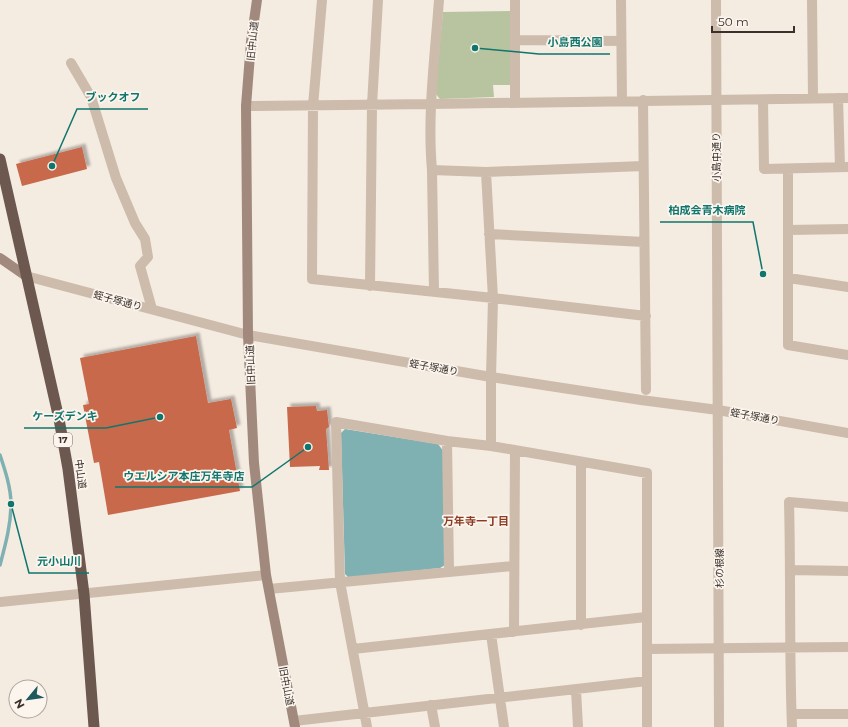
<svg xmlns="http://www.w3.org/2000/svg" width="848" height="727" viewBox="0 0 848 727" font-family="Montserrat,'Noto Sans JP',sans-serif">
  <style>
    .green { fill: #b8c4a0 }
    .water { fill: #7fb0b2 }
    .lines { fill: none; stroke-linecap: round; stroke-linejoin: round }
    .stream { stroke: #7fb0b2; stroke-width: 3.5 }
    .building { fill: #c8694b; filter: url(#shadow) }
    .minor { stroke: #cdbbac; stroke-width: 10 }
    .tertiary { stroke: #cdbbac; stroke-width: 10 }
    .secondary { stroke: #a18a7d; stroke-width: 10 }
    .trunk { stroke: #6c584f; stroke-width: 11 }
    .labels { text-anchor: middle; stroke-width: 3.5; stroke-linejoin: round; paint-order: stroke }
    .shield { fill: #fbf5ee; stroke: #756b66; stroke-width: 1 }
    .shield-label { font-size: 9px; font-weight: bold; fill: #3b302b }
    .street-label { font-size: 10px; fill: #3b302b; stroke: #fbf5ee }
    .neighbourhood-label { font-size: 11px; font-weight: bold; fill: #8c3b22; stroke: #fbf5ee }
    .leader { fill: none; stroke: #0f766e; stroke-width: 1.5 }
    .callout-dot { fill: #0f766e; stroke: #fbf5ee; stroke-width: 1.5 }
    .callout-label { font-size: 11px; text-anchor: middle; font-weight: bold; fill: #0f766e; stroke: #fbf5ee; stroke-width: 3.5; stroke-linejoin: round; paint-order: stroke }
  </style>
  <defs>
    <filter id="shadow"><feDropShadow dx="3.5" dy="-3.5" stdDeviation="1" flood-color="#0004"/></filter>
  </defs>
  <rect width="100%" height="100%" fill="#f4ebe1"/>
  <path class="green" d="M 510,11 L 510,85 L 493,85 L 494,97 L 440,99 L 435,93 L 443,12 Z"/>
  <path class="water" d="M 345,429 L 438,444 L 444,452 L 445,565 L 440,568 L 349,578 L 345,574 L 341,433 Z"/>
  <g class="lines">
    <path class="stream" d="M 0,455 C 5,470 11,488 11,504 C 11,525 5,546 0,565"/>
  </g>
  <path class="building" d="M 82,147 L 87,169 L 22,186 L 16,164 Z
    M 196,336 L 208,403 L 231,399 L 237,428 L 229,430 L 240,491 L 108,515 L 99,462 L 94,463 L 83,405 L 89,404 L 80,358 Z
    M 316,406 L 317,411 L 327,410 L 329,427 L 326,429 L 329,470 L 319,470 L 320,466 L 290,467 L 287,407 Z"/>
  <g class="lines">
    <path class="minor" d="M 322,0 L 313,106 L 312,279 L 493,298 L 646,316
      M 515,0 L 515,102
      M 621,0 L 622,101
      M 812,0 L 813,98
      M 516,40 L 621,41
      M 71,63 L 91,97 L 116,178 L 135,223 L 145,239 L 148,257 L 140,266 L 152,309
      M 838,98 L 840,167
      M 643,100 L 646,390
      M 763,100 L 764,169 L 848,167
      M 246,106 L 431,104 L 848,98
      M 432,170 L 486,172 L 643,166
      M 788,170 L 788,345 L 848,355
      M 486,172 L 493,298 L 491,377 L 491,446
      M 788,230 L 848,229
      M 489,234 L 644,242
      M 789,278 L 848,287
      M 370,286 L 372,105 L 378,0
      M 434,292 L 432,170 C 427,114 435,56 439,0
      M 447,441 L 449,572
      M 581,462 L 581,625
      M 791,570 L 848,571
      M 269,589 L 513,566
      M 0,602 L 266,575
      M 514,632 L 515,450
      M 491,634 L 504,727
      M 353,649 L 646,617
      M 647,649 L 848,647
      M 576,690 L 578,727
      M 431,705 L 435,727
      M 792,714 L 848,714
      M 294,721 L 647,681
      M 367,727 L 340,582 L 336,422 L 447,441 L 491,446 L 647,473 L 647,727
      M 792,727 C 789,652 791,577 789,502 L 848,507"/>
    <path class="tertiary" d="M 716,0 L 719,727
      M 26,276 L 248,335 L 491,377 L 641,400 L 718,410 L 848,433"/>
    <path class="secondary" d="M 257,0 L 251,42 L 246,106 L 248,335 L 254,463 L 266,575 L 295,727
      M 0,258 L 26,276"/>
    <path class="trunk" d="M 0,159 L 59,419 L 68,469 L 84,594 L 94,727"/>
  </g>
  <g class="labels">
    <rect class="shield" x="54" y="433" width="18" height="14" rx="3"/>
    <g class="shield-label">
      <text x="63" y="443">17</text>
    </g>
    <g class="street-label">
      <text transform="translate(252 41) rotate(-84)" y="4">旧中山道</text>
      <text transform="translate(716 157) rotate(-90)" y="4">小島中通り</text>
      <text transform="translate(118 300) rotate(15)" y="4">蛭子塚通り</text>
      <text transform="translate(250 365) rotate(-92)" y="4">旧中山道</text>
      <text transform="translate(434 367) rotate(10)" y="4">蛭子塚通り</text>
      <text transform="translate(755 416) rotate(10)" y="4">蛭子塚通り</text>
      <text transform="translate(81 474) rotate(82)" y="4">中山道</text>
      <text transform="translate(719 568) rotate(-90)" y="4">杉の根線</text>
      <text transform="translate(287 686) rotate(79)" y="4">旧中山道</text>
    </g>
    <g class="neighbourhood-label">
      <text x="476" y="525">万年寺一丁目</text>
    </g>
  </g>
  <path class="leader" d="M475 48L539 54H610M52 166L77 109H148M763 274L753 222H660M160 417L106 428H24M308 447L252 487H115M11 504L29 573H89"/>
  <g class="callout-dot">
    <circle cx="475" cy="48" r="4"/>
    <circle cx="52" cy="166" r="4"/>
    <circle cx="763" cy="274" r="4"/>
    <circle cx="160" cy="417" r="4"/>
    <circle cx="308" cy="447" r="4"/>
    <circle cx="11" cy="504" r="4"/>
  </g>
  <g class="callout-label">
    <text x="575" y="46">小島西公園</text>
    <text x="113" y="101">ブックオフ</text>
    <text x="707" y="214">柏成会青木病院</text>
    <text x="65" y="420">ケーズデンキ</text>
    <text x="184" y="480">ウエルシア本庄万年寺店</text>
    <text x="59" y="565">元小山川</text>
  </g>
  <g transform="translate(28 699) rotate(241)"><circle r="19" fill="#fbf5ee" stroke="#aea6a0"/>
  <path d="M0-3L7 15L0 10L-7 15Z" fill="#1f5a5e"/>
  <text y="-6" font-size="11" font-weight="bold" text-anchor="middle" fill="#3b302b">N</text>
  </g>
  <path d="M712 26v6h82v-6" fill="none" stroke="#3b302b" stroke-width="2"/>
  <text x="718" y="26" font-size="12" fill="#3b302b" stroke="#fbf5ee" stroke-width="3" paint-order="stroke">50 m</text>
</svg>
